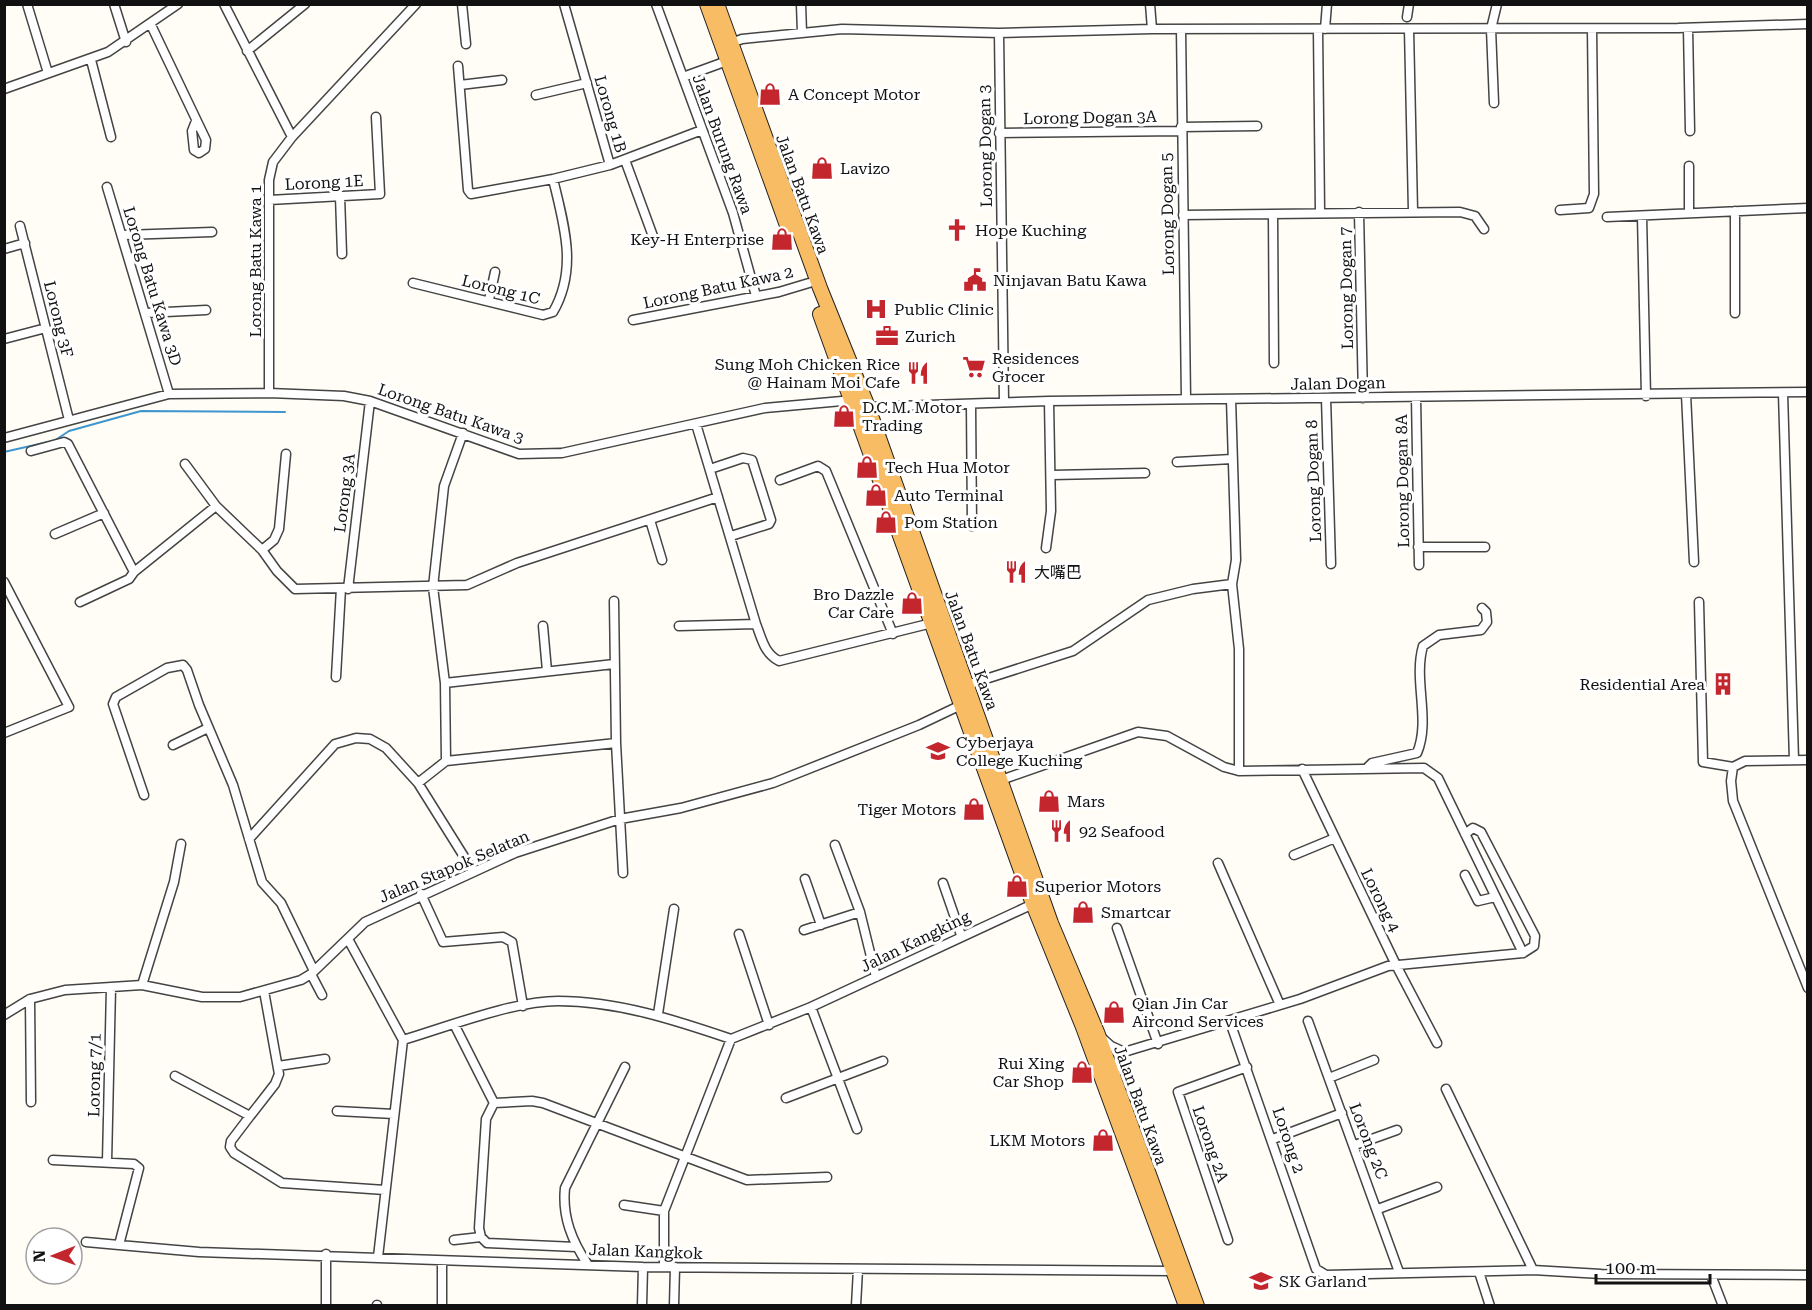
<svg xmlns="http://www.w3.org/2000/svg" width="1812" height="1310" viewBox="0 0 1812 1310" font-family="'Roboto Serif','Noto Sans SC',serif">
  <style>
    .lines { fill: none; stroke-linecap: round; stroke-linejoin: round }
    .stream { stroke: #3f96cf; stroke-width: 2 }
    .minor-casing { stroke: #444; stroke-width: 11 }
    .trunk-casing { stroke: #222; stroke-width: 16 }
    .minor { stroke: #fff; stroke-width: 8 }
    .trunk { stroke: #f7bc64; stroke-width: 14 }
    .labels { text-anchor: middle; stroke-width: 6; stroke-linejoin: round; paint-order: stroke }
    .poi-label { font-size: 16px; fill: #111; stroke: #fff; text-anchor: start }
    .street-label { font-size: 16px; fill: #111; stroke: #fff }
  </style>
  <rect width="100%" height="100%" fill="#fffdf5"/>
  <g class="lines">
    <path class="stream" d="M 54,441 L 69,431 L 141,411 L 285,412
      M 4,452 L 48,442"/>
    <g class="minor-casing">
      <path id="minor" d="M 27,4 L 48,73
        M 114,4 L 126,42
        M 224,4 L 292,137
        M 462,4 L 466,44
        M 564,4 L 610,165
        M 656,4 L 733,213 L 756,296
        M 801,4 L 802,33
        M 1150,4 L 1152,29
        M 1407,17 L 1409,4
        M 151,25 L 206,140 L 205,149 L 199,153 L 194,150 L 192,131 L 196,121
        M 1688,28 L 1690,131
        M 1181,29 L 1186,399
        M 1318,29 L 1320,212
        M 1325,29 L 1327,4
        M 1409,29 L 1413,211
        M 999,33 L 1004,402
        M 731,43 L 742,39 L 842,29 L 999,33 L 1152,29 L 1678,28 L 1808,24
        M 247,51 L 305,4
        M 91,60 L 111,137
        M 458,66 L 468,190 L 471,194 L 553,179 L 610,165 L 702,130
        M 683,77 L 727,61
        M 460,85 L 502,80
        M 4,89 L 108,52 L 178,4
        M 536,95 L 587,83
        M 1494,103 L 1491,29 L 1497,4
        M 1181,127 L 1257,126
        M 999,133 L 1181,131
        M 625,160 L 654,239
        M 1689,166 L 1689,213
        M 107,187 L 169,394
        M 340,196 L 342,254
        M 269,200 L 380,194 L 376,117
        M 1560,210 L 1589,208 L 1594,194 L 1592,29
        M 1735,211 L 1735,313
        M 1359,212 L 1363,398
        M 1273,214 L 1274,363
        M 1183,215 L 1460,212 L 1475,216 L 1484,229
        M 1642,216 L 1646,396
        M 1607,217 L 1808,208
        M 20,226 L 69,420
        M 124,235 L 212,232
        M 4,249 L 25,243
        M 413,283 L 543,315 L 553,312 C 578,269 564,225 553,179
        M 489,300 L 495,272
        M 146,313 L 206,310
        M 633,320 L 779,292 L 809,283
        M 4,339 L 46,328
        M 269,393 L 269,180 L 273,162 L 292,137 L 416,4
        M 1783,393 L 1794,760
        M 1686,394 L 1694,562
        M 1416,397 L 1419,565
        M 1326,398 L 1331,564
        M 971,404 L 972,526
        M 868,407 L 1049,401 L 1808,392
        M 696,424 L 756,624 C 762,639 764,653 779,661 L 932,623
        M 4,438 L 169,394 L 269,393 L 344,396 L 370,401 L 519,454 L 562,453 L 765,408 L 853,400
        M 31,451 L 64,442 L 68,444 L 134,572
        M 1177,462 L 1232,459
        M 185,464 L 216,506 L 262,550 L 277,571 L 295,589 L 467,585 L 517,563 L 718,497
        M 710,469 L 743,458 L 752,460 L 771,520 L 769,524 L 731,536
        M 1052,475 L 1145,473
        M 780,480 L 818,466 L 826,471 L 893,634
        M 650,520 L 662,560
        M 55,534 L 104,513
        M 1418,547 L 1485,547
        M 1046,548 L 1051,511 L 1049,401
        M 262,550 L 274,540 L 279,529 L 286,454
        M 4,582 L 69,707 L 4,733
        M 348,589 L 370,401
        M 614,601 L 616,743 L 623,873
        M 80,602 L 129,579 L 134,572 L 216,506
        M 1699,602 L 1703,762 L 1733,767 L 1745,761 L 1808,760
        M 543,626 L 547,671
        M 679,626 L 756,624
        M 336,677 L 341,588
        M 445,683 L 614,664
        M 967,685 L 1073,651 L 1148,600 L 1193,589 L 1232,584 L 1236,560 L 1231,399
        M 173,745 L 208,728
        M 446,761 L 616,743
        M 1368,767 L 1372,763 L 1417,753 C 1431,720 1413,680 1423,646 L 1439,635 L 1481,630 L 1487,622 L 1486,612 L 1482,608
        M 1733,767 L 1731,781 L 1733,801 L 1808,988
        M 1302,769 L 1396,965 L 1437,1043
        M 1001,780 L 1138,732 L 1167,736 L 1224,767 L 1239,771
        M 418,783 L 446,761 L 445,683 L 433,587 L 444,486 L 463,433
        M 144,795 L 113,704 L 116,697 L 167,668 L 183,665 L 187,670 L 199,705 L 233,785 L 262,882 L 281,903 L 314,971
        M 1465,834 L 1473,828 L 1481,832 L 1535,936 L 1534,946 L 1523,953
        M 249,839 L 335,744 L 356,738 L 370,739 L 386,748 L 418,783 L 473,871
        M 835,845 L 860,912 L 876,977
        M 1294,855 L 1335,838
        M 1218,863 L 1280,1005
        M 1465,875 L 1478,901 L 1495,897
        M 805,879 L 821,925
        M 943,883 L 961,935
        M 421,894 L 443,942 L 503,937 L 512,942 L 523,1006
        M 1117,928 L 1158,1044
        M 804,930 L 860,912
        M 739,934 L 769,1025
        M 348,939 L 403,1040
        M 311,974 L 322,995
        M 142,985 L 174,882 L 181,844
        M 30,999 L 31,1102
        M 811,1007 L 857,1129
        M 658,1014 L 674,909
        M 4,1015 L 30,999 L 65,990 L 142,985 L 202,997 L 240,997 L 301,980 L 311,974 L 365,922 L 515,853 L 620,819 L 681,808 L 773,783 L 919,725 L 961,705
        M 1308,1021 L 1399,1272
        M 1230,1022 L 1316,1269 L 1326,1275 L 1533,1270 L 1601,1274 L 1808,1275
        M 454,1024 L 494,1103
        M 1101,1037 L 1111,1046 L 1124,1052 L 1300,999 L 1388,966 L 1523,953 L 1438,778 L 1424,768 L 1239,771 L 1239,649 L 1232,584
        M 403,1040 C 447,1027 513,1001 558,1001 C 617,1001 675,1020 731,1039 L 811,1007 L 1033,904
        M 278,1066 L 325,1059
        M 175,1076 L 250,1116 L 275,1084 L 279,1074 L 264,991
        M 1116,1076 L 1115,1067 L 1124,1052
        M 1329,1078 L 1374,1060
        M 1446,1089 L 1533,1270
        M 786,1098 L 883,1061
        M 494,1103 L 532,1101 L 543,1103 L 747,1180 L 827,1177
        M 494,1103 L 486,1119 L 479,1228 L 481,1237 L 487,1243 L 576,1247
        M 337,1111 L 394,1114
        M 250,1116 L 231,1141 L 230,1147 L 234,1153 L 282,1183 L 385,1190
        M 1273,1139 L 1342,1113
        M 1355,1145 L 1397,1130
        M 53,1160 L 134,1164 L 139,1168 L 119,1245 L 86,1242
        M 107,1162 L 111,988
        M 624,1205 L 664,1211
        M 1378,1209 L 1437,1187
        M 454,1240 L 481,1237
        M 1228,1240 L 1178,1092 L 1247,1067
        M 119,1245 L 199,1252 L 643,1267 L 1173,1271
        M 378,1257 L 403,1040
        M 588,1265 C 572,1241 562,1217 565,1188 L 625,1067
        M 664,1266 L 664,1211 L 731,1039
        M 1479,1272 L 1490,1306
        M 1711,1275 L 1723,1306
        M 326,1306 L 326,1254
        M 377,1306 L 377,1305
        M 442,1306 L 442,1262
        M 642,1306 L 643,1267
        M 674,1306 L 675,1267
        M 856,1306 L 858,1269"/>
    </g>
    <g class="trunk-casing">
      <path id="trunk" d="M 707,4 L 789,231
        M 717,4 L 820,288 L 868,407 L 1051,923 L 1097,1032 L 1197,1306
        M 820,314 L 1033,904 L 1083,1027 L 1186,1306"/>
    </g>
    <use href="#minor" class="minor"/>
    <use href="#trunk" class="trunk"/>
  </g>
  <defs>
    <g id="shop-bare" transform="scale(1.8)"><path d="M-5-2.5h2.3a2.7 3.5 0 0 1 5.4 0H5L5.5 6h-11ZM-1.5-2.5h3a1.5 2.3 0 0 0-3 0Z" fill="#c4262e" stroke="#fff" stroke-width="2.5" paint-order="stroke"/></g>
    <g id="church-bare" transform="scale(1.8)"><path d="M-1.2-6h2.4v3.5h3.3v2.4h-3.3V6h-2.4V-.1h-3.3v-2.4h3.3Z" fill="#c4262e" stroke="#fff" stroke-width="2.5" paint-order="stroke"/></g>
    <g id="civic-bare" transform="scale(1.8)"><path d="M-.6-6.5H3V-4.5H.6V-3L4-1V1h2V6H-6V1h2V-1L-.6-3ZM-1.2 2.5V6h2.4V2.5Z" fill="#c4262e" stroke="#fff" stroke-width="2.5" paint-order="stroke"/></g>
    <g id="hospital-bare" transform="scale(1.8)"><path d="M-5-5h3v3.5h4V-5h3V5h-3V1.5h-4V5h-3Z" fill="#c4262e" stroke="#fff" stroke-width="2.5" paint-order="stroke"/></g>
    <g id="office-bare" transform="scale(1.8)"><path d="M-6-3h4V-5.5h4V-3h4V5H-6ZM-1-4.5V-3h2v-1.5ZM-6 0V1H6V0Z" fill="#c4262e" stroke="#fff" stroke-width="2.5" paint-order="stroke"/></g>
    <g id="supermarket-bare" transform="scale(1.8)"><path d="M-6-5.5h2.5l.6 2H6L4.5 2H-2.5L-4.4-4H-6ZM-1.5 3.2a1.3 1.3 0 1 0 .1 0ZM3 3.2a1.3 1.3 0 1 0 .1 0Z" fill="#c4262e" stroke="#fff" stroke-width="2.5" paint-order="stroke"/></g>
    <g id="restaurant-bare" transform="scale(1.8)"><path d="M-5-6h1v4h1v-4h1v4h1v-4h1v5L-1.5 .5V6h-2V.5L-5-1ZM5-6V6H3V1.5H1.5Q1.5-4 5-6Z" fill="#c4262e" stroke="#fff" stroke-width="2.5" paint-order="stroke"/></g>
    <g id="building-bare" transform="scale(1.8)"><path d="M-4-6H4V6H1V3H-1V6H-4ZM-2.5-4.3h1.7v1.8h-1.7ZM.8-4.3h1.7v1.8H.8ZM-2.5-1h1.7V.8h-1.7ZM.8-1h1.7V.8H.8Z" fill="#c4262e" stroke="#fff" stroke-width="2.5" paint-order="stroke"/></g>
    <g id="university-bare" transform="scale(1.8)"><path d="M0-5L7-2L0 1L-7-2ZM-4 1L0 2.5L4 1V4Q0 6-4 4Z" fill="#c4262e" stroke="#fff" stroke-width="2.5" paint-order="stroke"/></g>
    <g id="school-bare" transform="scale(1.8)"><path d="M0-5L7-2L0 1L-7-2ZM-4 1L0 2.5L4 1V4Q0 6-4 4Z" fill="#c4262e" stroke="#fff" stroke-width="2.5" paint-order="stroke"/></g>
  </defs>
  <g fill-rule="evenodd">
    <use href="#shop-bare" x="770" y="94"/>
    <use href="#shop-bare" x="822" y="168"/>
    <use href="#church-bare" x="957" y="230"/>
    <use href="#shop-bare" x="782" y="239"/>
    <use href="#civic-bare" x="975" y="280"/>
    <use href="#hospital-bare" x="876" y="309"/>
    <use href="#office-bare" x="887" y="336"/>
    <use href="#supermarket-bare" x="974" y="367"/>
    <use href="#restaurant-bare" x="918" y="373"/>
    <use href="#shop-bare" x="844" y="416"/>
    <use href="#shop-bare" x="867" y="467"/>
    <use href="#shop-bare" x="876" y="495"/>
    <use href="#shop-bare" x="886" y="522"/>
    <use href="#restaurant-bare" x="1016" y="572"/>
    <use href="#shop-bare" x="912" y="603"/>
    <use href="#building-bare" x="1723" y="684"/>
    <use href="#university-bare" x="938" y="751"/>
    <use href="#shop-bare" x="1049" y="801"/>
    <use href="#shop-bare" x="974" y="809"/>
    <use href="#restaurant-bare" x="1061" y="831"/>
    <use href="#shop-bare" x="1017" y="886"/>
    <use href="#shop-bare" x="1083" y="912"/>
    <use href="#shop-bare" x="1114" y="1012"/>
    <use href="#shop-bare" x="1082" y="1072"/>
    <use href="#shop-bare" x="1103" y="1140"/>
    <use href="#school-bare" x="1261" y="1281"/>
  </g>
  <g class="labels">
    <g class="poi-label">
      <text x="788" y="100">A Concept Motor</text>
      <text x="840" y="174">Lavizo</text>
      <text x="975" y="236">Hope Kuching</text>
      <text x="764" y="245" text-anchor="end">Key-H Enterprise</text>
      <text x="993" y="286">Ninjavan Batu Kawa</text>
      <text x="894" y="315">Public Clinic</text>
      <text x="905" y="342">Zurich</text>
      <text x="992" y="364">Residences<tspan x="992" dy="18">Grocer</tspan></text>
      <text x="900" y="370" text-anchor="end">Sung Moh Chicken Rice<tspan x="900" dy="18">@ Hainam Moi Cafe</tspan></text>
      <text x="862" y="413">D.C.M. Motor<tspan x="862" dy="18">Trading</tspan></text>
      <text x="885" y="473">Tech Hua Motor</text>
      <text x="894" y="501">Auto Terminal</text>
      <text x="904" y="528">Pom Station</text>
      <text x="1034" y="578">大嘴巴</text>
      <text x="894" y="600" text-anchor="end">Bro Dazzle<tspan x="894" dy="18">Car Care</tspan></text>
      <text x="1705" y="690" text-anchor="end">Residential Area</text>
      <text x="956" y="748">Cyberjaya<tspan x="956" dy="18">College Kuching</tspan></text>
      <text x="1067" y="807">Mars</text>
      <text x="956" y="815" text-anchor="end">Tiger Motors</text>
      <text x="1079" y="837">92 Seafood</text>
      <text x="1035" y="892">Superior Motors</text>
      <text x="1101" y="918">Smartcar</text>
      <text x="1132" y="1009">Qian Jin Car<tspan x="1132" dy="18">Aircond Services</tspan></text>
      <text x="1064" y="1069" text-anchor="end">Rui Xing<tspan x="1064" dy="18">Car Shop</tspan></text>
      <text x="1085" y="1146" text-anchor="end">LKM Motors</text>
      <text x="1279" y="1287">SK Garland</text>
    </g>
    <g class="street-label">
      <text transform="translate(611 114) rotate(74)" y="6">Lorong 1B</text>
      <text transform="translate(1090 117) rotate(-1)" y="6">Lorong Dogan 3A</text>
      <text transform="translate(723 144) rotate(70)" y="6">Jalan Burung Rawa</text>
      <text transform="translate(985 146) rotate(-91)" y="6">Lorong Dogan 3</text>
      <text transform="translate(324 182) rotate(-3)" y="6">Lorong 1E</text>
      <text transform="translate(803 194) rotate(70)" y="6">Jalan Batu Kawa</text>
      <text transform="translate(1167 214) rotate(-91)" y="6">Lorong Dogan 5</text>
      <text transform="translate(255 261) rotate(-90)" y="6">Lorong Batu Kawa 1</text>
      <text transform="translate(153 286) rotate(73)" y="6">Lorong Batu Kawa 3D</text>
      <text transform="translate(718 287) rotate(-12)" y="6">Lorong Batu Kawa 2</text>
      <text transform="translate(1346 288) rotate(-91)" y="6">Lorong Dogan 7</text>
      <text transform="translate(501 289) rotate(14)" y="6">Lorong 1C</text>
      <text transform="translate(59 319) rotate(76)" y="6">Lorong 3F</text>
      <text transform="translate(1338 383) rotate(-1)" y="6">Jalan Dogan</text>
      <text transform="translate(451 413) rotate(19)" y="6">Lorong Batu Kawa 3</text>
      <text transform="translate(1313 481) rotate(-92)" y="6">Lorong Dogan 8</text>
      <text transform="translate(1402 481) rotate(-91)" y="6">Lorong Dogan 8A</text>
      <text transform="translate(344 493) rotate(-83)" y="6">Lorong 3A</text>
      <text transform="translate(972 650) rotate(70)" y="6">Jalan Batu Kawa</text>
      <text transform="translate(454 866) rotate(-23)" y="6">Jalan Stapok Selatan</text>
      <text transform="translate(1381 900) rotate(64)" y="6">Lorong 4</text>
      <text transform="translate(915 941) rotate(-26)" y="6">Jalan Kangking</text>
      <text transform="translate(94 1075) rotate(-89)" y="6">Lorong 7/1</text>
      <text transform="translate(1141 1105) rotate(70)" y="6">Jalan Batu Kawa</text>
      <text transform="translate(1289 1140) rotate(71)" y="6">Lorong 2</text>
      <text transform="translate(1369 1141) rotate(69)" y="6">Lorong 2C</text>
      <text transform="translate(1211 1144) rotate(71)" y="6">Lorong 2A</text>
      <text transform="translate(646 1251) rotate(2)" y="6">Jalan Kangkok</text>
    </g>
  </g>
  <rect width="1812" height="1310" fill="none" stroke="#111111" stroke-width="12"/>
  <g transform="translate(54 1256) rotate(269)"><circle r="28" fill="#ffffff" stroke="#a0a0a0" stroke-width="1.5"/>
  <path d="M0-4.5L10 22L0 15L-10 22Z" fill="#c4262e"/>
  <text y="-9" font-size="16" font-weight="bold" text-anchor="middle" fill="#111111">N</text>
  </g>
  <path d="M1596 1274v9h114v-9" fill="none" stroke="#111111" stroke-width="3"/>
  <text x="1605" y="1274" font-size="18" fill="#111111" stroke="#ffffff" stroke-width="4.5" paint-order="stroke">100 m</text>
</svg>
